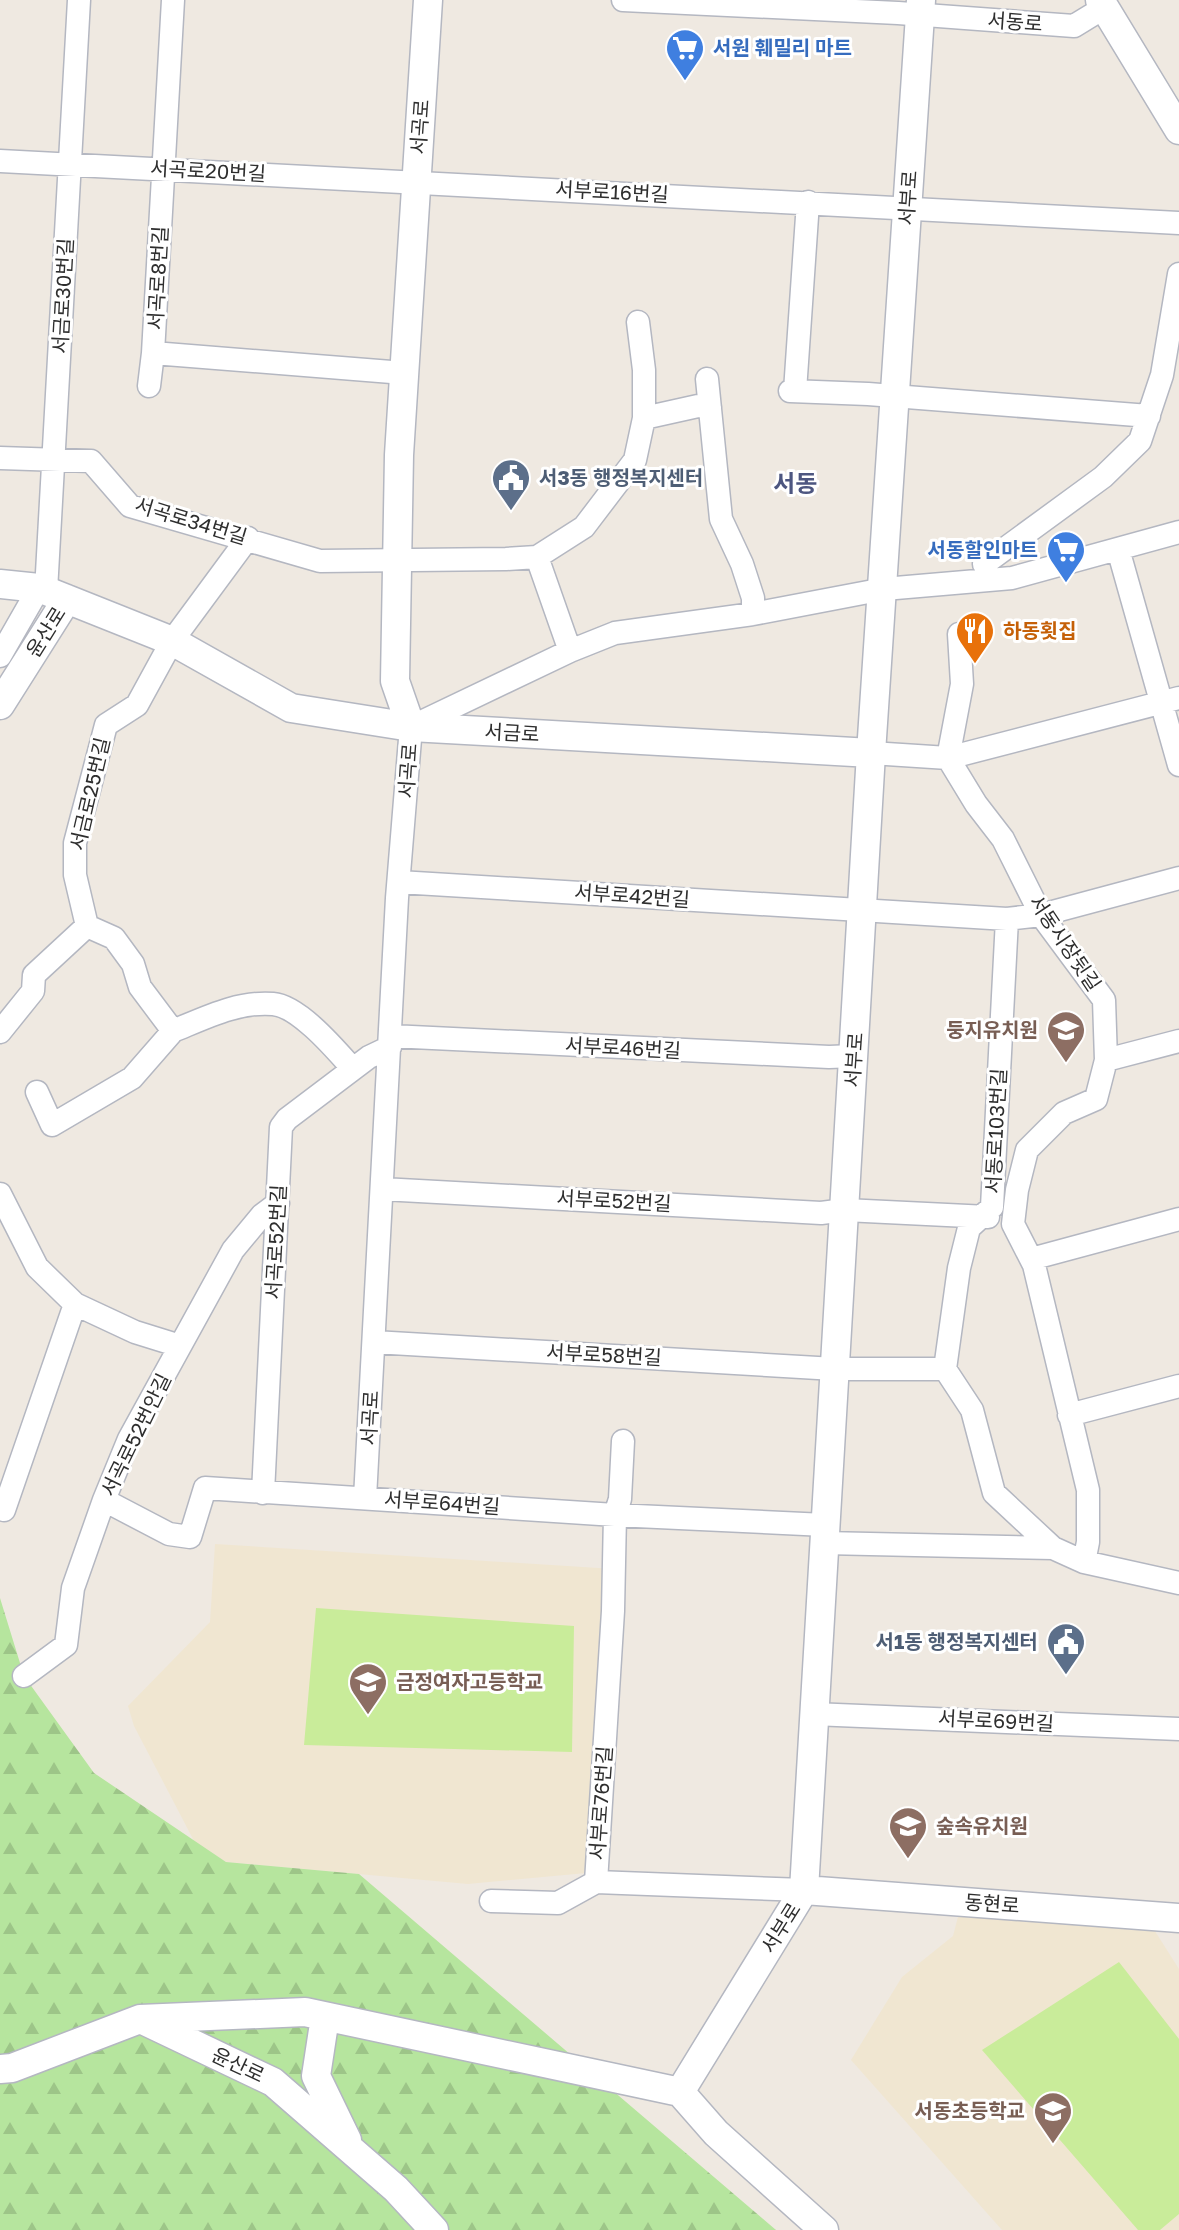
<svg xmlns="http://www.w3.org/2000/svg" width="1179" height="2230" viewBox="0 0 1179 2230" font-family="'Golos Text','Noto Sans KR',sans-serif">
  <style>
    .education { fill: #f0e6d1 }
    .forest { fill: url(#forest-firs) }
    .pitch { fill: #c9ec9a }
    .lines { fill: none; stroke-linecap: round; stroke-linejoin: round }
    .minor-casing { stroke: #b4b7c1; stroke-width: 25 }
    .tertiary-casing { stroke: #b4b7c1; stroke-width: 31 }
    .minor { stroke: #fff; stroke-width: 22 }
    .tertiary { stroke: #fff; stroke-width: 28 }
    .labels { text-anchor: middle; stroke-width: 6; stroke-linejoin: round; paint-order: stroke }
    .street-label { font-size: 20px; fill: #2e2e2e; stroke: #fff }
    .shop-label { font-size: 20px; font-weight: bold; fill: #366cbe; stroke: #fff; text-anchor: start }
    .service-label { font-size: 20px; font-weight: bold; fill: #4e5e75; stroke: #fff; text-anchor: start }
    .food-label { font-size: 20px; font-weight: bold; fill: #c56008; stroke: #fff; text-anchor: start }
    .education-label { font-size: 20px; font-weight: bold; fill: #785e54; stroke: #fff; text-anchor: end }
    .quarter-label { font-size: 24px; font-weight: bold; fill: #4d5680; stroke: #fff }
  </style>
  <defs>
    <pattern id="forest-firs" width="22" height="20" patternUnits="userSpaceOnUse" patternTransform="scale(2)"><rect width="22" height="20" fill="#b6e59e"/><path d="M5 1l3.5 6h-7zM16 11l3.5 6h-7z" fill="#9dc588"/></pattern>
  </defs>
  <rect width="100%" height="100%" fill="#efe9e1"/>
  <path class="education" d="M 215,1544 L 614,1569 L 597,1872 L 468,1884 L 226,1862 L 194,1841 L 134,1726 L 128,1706 L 210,1622 Z
    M 959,1913 L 1153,1928 L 1179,1969 L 1179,2230 L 1002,2230 L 851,2060 L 902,1977 L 953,1936 Z"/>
  <path class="forest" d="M 0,1598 L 24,1676 L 94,1773 L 226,1862 L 359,1874 L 776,2230 L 0,2230 Z"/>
  <path class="pitch" d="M 316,1608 L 574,1626 L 572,1752 L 304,1745 Z
    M 1119,1962 L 1179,2039 L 1179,2214 L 1160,2230 L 1138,2230 L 982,2050 Z"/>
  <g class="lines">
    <g class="minor-casing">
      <path id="minor" d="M 173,0 L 153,353 L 404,373
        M 623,0 L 898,13 L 1074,26 L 1105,7
        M 0,161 L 1179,223
        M 707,379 L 721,519 L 742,564 L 753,598 L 753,614
        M 149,386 L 153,353
        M 790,391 L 868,394 L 1149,416
        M 795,391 L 808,202
        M 644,418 L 698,406 L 710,407
        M 0,458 L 91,461 L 130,506 L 320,561 L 506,559 L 537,557 L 584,527 L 635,460 L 644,418 L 644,370 L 638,322
        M 1118,549 L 1179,765
        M 537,557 L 570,651
        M 984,564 L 1103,477 L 1140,441 L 1162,375 L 1179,274
        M 46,591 L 79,0
        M 959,634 L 962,684 L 948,758 L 976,804 L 1003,839 L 1041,915 L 1104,1000 L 1106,1060 L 1096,1099 L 1064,1113 L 1027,1150 L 1017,1190 L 1013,1224 L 1034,1265 L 1088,1490 L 1088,1542 L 1084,1562
        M 0,656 L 39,588
        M 871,753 L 948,758 L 1179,698
        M 399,882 L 1007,919 L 1041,915 L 1179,878
        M 1007,919 L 992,1207 L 969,1228 L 959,1268 L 945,1369 L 972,1410 L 994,1493 L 1053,1548 L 1084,1562 L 1179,1583
        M 173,1031 C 205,1018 238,1001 273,1004 C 299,1006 336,1050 353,1069
        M 0,1032 L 33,991 L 34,975 L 87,926
        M 391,1036 L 829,1057 L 854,1056
        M 1106,1060 L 1179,1041
        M 37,1092 L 52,1125 L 132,1078 L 173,1031 L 140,987 L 133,964 L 114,938 L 87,926 L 75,875 L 75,843 L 106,725 L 137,705 L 172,641 L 248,538
        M 382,1189 L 821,1213 L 845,1210 L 988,1217
        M 0,1194 L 37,1267 L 75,1304 L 135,1332 L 180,1346
        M 1031,1259 L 1179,1219
        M 374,1342 L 835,1369 L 945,1369
        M 1069,1415 L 1179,1386
        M 263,1493 L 281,1127 L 287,1119 L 369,1057 L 390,1047
        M 365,1498 L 397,898 L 411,727 L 570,651 L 615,633 L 753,614 L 884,589 L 1012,578 L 1179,532
        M 104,1500 L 169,1534 L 190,1537 L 205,1488 L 615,1515 L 825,1525
        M 4,1510 L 75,1304
        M 824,1543 L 1053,1548
        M 24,1676 L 66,1645 L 73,1588 L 104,1500 L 129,1439 L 233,1250 L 262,1215 L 278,1203
        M 813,1714 L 1179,1729
        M 596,1882 L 613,1611 L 615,1515 L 620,1499 L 623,1441
        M 596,1882 L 804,1890
        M 491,1901 L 558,1903 L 596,1882"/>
    </g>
    <g class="tertiary-casing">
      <path id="tertiary" d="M 1100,0 L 1179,130
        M 0,584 L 39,588 L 172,641 L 291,708 L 411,727 L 871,753
        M 0,705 L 67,599
        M 411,727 L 395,681 L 399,455 L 428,0
        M 804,1890 L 1179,1918
        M 325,2017 L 316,2076 L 347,2140
        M 145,2021 L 273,2082 L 396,2189 L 434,2230
        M 0,2069 L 12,2068 L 140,2019 L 305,2012 L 680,2092
        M 824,2230 L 716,2133 L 680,2092 L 804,1890 L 871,753 L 921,0"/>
    </g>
    <use href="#minor" class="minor"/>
    <use href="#tertiary" class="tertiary"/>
  </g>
  <defs>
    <g id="supermarket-pin" transform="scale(2)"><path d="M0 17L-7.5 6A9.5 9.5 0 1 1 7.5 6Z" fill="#3f7fe0" stroke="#fff"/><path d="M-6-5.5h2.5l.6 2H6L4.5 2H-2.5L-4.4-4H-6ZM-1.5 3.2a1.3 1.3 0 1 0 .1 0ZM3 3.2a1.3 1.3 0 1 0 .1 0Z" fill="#fff"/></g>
    <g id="civic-pin" transform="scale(2)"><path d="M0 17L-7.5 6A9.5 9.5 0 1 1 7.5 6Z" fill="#5c6f8a" stroke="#fff"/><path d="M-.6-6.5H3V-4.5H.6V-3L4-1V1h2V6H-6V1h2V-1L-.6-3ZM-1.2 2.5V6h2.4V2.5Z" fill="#fff"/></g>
    <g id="restaurant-pin" transform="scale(2)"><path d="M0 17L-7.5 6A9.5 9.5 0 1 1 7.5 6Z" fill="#e8710a" stroke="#fff"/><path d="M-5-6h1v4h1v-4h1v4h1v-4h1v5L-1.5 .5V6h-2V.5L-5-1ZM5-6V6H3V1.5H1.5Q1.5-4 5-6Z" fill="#fff"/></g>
    <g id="school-pin" transform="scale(2)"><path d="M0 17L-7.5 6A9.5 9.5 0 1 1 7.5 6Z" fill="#8d6e63" stroke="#fff"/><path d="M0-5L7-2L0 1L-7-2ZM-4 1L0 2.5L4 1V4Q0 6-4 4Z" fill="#fff"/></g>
  </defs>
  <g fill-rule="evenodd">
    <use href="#supermarket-pin" x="685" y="48"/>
    <use href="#civic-pin" x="511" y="478"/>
    <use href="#supermarket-pin" x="1066" y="550"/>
    <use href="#restaurant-pin" x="975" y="631"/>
    <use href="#school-pin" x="1066" y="1030"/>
    <use href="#civic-pin" x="1066" y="1642"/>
    <use href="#school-pin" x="368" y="1682"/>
    <use href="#school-pin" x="908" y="1826"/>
    <use href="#school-pin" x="1053" y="2111"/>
  </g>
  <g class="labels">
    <g class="street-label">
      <text transform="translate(1015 22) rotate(4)" y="7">서동로</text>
      <text transform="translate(420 127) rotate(-86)" y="7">서곡로</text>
      <text transform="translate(208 171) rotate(3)" y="7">서곡로20번길</text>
      <text transform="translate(612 192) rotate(3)" y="7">서부로16번길</text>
      <text transform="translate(908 198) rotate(-86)" y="7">서부로</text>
      <text transform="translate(158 278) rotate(-87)" y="7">서곡로8번길</text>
      <text transform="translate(63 296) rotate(-87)" y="7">서금로30번길</text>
      <text transform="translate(191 521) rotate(17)" y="7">서곡로34번길</text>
      <text transform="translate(46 632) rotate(-58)" y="7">윤산로</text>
      <text transform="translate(512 733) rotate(3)" y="7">서금로</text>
      <text transform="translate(408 771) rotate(-86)" y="7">서곡로</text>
      <text transform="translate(90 794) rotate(-77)" y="7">서금로25번길</text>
      <text transform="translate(632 896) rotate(4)" y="7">서부로42번길</text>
      <text transform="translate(1065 943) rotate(56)" y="7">서동시장뒷길</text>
      <text transform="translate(623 1048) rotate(3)" y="7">서부로46번길</text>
      <text transform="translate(854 1060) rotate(-86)" y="7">서부로</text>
      <text transform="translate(996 1131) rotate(-87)" y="7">서동로103번길</text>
      <text transform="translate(614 1201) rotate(3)" y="7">서부로52번길</text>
      <text transform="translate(276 1242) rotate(-87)" y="7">서곡로52번길</text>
      <text transform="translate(604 1355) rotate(3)" y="7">서부로58번길</text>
      <text transform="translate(370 1418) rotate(-87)" y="7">서곡로</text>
      <text transform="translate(136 1435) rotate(-64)" y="7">서곡로52번안길</text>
      <text transform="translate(442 1503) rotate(4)" y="7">서부로64번길</text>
      <text transform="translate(996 1721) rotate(3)" y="7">서부로69번길</text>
      <text transform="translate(601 1803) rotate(-86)" y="7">서부로76번길</text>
      <text transform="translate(992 1904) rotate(4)" y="7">동현로</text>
      <text transform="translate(781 1928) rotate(-58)" y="7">서부로</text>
      <text transform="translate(238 2065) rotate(25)" y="7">윤산로</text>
    </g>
    <g class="shop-label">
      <text x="713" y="55">서원 훼밀리 마트</text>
      <text x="1038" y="557" text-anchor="end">서동할인마트</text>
    </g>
    <g class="service-label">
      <text x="539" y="485">서3동 행정복지센터</text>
      <text x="1038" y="1649" text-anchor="end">서1동 행정복지센터</text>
    </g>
    <g class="food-label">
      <text x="1003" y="638">하동횟집</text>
    </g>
    <g class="education-label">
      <text x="1038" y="1037">둥지유치원</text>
      <text x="396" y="1689" text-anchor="start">금정여자고등학교</text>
      <text x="936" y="1833" text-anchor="start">숲속유치원</text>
      <text x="1025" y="2118">서동초등학교</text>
    </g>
    <g class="quarter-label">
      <text x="795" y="492">서동</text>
    </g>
  </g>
</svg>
